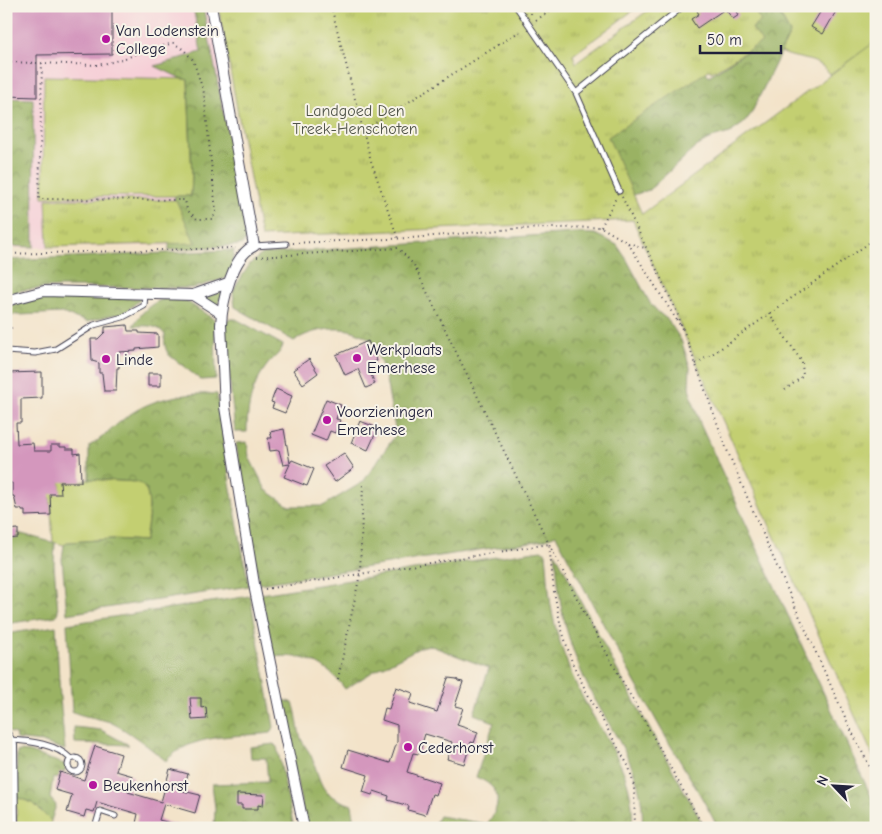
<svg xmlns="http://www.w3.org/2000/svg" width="882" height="834" viewBox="0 0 882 834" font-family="'Comic Neue',sans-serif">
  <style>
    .built { fill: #f6cfd7 }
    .grass { fill: #c3cf71; stroke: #727856 }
    .forest { fill: url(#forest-crowns); stroke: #5e6a4f }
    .park { fill: url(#park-tufts); stroke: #727856 }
    .building { fill: #d497bd }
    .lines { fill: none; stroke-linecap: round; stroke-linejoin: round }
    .service-casing { stroke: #413f50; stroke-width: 7 }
    .minor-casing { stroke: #413f50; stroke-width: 12 }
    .path { stroke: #413f50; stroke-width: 2; stroke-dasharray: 1 4; stroke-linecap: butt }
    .service { stroke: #fff; stroke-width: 5 }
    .minor { stroke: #fff; stroke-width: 10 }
    .poi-dot { fill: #b5179e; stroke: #f7f3e8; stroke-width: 2 }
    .labels { text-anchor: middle; stroke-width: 4; stroke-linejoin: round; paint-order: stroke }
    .poi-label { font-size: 16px; fill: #22223b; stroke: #f7f3e8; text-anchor: start }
    .park-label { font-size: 16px; fill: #52564b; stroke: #f7f3e8 }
  </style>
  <defs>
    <pattern id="forest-crowns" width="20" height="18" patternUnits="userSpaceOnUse" patternTransform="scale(1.25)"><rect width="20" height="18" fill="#9ab263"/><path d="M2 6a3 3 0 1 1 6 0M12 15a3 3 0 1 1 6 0" fill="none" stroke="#7d9053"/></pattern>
    <pattern id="park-tufts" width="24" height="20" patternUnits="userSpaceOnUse" patternTransform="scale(1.25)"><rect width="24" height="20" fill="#c3cf71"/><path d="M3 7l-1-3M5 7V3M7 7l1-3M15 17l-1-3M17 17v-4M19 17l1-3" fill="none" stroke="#a7b163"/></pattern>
  </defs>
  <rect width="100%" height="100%" fill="#f7f3e8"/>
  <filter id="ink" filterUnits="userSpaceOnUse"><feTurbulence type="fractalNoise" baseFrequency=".02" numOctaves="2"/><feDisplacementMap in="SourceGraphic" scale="10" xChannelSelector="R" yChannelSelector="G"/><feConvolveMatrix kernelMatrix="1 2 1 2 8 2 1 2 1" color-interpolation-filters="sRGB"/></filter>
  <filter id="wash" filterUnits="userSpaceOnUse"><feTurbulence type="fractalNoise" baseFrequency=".0096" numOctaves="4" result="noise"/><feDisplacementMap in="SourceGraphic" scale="20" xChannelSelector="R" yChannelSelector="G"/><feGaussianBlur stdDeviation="1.12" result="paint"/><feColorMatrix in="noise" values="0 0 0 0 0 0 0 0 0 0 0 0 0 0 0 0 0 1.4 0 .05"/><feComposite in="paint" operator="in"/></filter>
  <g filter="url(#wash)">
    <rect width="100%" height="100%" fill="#f3e3c9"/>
    <path class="built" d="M 6,6 L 209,6 L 250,239 L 173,245 L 6,248 Z"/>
    <path class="grass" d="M 778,6 L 876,6 L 876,42 L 830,74 C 817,56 798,61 781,52 L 790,33 L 778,11 Z
      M 44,76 L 188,79 L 192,177 L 191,196 L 43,197 Z
      M 60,476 L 64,482 L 81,482 L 89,479 L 137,482 C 156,488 147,525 145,541 L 112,539 L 69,542 L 64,545 L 53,542 L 50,497 L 43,494 L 60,493 Z
      M 16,797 L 33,803 L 51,821 L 50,828 L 17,828 Z"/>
    <path class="forest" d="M 193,6 L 203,6 L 239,193 L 246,238 L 244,243 L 240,245 L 169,250 L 170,216 L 175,196 L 191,196 L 192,177 L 188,80 L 180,78 L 155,66 L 201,52 Z
      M 729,6 L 778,6 L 778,12 L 790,33 L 751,114 L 744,123 L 730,133 L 712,138 L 696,147 L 649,190 L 633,195 L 626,191 L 581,89 L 691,51 L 709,76 L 755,46 Z
      M 6,98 L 33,99 L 34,247 L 6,246 Z
      M 574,233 L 595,234 L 617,245 L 627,260 L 650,303 L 658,312 L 668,320 L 681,340 L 690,367 L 689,387 L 691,396 L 701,426 L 876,807 L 876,828 L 718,828 C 701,794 680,762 661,729 C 625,665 590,600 556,535 L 543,540 L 259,584 L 236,443 L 247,442 L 249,457 L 266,490 L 289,506 L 323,506 L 363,482 L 396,434 L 385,374 L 372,340 C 366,337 360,333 353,331 C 335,326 310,330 294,341 L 235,307 L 233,292 L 237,284 L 250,264 L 262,254 Z
      M 234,250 L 230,277 L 193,288 L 58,287 L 23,290 L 6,294 L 6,260 Z
      M 219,292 L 223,293 L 217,305 L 203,298 Z
      M 60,297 L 142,298 L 123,314 L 112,315 L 87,322 L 62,313 L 19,315 L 6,314 L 6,306 L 36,300 Z
      M 164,299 L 186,301 L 215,320 L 216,379 L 201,380 L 169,355 C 165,349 164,343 165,335 C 158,324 145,326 133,326 C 141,313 150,303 164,299 Z
      M 231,319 L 236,319 L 283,345 C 281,353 273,358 268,364 C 252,384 247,407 247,432 L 235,432 L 225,333 L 226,320 Z
      M 217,394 L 230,483 L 249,586 L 67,614 L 62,559 L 64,545 L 69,542 L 112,539 L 145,541 C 147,525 156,488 137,482 L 89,479 L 89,446 C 102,439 113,427 125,418 C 152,397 185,393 217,394 Z
      M 18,533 L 55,543 L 54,565 L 58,611 L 56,616 L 6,624 L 6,539 L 17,538 Z
      M 541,550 L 546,553 C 548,571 548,589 551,606 C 555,631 565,659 575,682 C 598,733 637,768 632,828 L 432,828 L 439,816 L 487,824 C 503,803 501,787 476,777 L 494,722 L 474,714 L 489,668 L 429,645 L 421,647 L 374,671 L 345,689 C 327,664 304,653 272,657 L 272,647 L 261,594 Z
      M 555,552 L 623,681 L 705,828 L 642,828 C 647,767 607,729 584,678 C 574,655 565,629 561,605 C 558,588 557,570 555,552 Z
      M 250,596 L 274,727 L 271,733 C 237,737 191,733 166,761 C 150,748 129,731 110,722 C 101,719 76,715 72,711 L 67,624 Z
      M 56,626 L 60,698 L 65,750 L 42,742 L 16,739 L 15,734 L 6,731 L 6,634 Z
      M 281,699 L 293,703 C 298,715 297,729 302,741 C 305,747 310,752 312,758 C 323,787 319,794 352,805 L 356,828 L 306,828 Z
      M 74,727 L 101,730 L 129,745 L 75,743 Z
      M 274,744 L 277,747 L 294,828 L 214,828 L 215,808 L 212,784 L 268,782 L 266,758 L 251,758 L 250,747 Z
      M 20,751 L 29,752 L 67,765 L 61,779 L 53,778 L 50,798 L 56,805 L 51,821 L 33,803 L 16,797 L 17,752 Z"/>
    <path class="park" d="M 218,6 L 639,6 L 573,55 L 576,63 L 654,6 L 751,6 L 761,21 L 752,28 L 762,42 L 712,72 L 709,70 L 608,137 L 642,214 L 876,41 L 876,763 L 633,220 L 261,237 Z
      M 46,199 L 176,200 L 195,243 L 48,247 Z"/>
    <g id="blocks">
      <path class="building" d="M 6,6 L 112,6 L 112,54 L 37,55 L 37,97 L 6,96 Z
        M 703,6 L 734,6 L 739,15 L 733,19 L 725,9 L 697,28 L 691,19 L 699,14 L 697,11 Z
        M 824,6 L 839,6 L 823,34 L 811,27 Z
        M 127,325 L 128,331 L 139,331 L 139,333 L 158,334 L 158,347 L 136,349 L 136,351 L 119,352 L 119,368 L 117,368 L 116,391 L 104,391 L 102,373 L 99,373 L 99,363 L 92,361 L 91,339 L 98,339 L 105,332 L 105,327 Z
        M 368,341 L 377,361 L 367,365 L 375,384 L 366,388 L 358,369 L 345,375 L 336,355 Z
        M 309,359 L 318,373 L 303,384 L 293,370 Z
        M 42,372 L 42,398 L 21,399 L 21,423 L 16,423 L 17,444 L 33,443 L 34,451 L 51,451 L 51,445 L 60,445 L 60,447 L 66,447 L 66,449 L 74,449 L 74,454 L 80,453 L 81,482 L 60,482 L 61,494 L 50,494 L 51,515 L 25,516 L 25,511 L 22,511 L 22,509 L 17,509 L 14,496 L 12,496 L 12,483 L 6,483 L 6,373 Z
        M 148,373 L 161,373 L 161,386 L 148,386 Z
        M 276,389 L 292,396 L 285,413 L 272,408 L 274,403 L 271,402 Z
        M 326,399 L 341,405 L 336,419 L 340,420 L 335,433 L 330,431 L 326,441 L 311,435 Z
        M 360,421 L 378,428 L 368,450 L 351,443 Z
        M 284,429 L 290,463 L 292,460 L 314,469 L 307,486 L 284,477 L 290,464 L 283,465 L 279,450 L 270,451 L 268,438 L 272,438 L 270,432 Z
        M 344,453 L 354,468 L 335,482 L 324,466 Z
        M 18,529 L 18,538 L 6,539 L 6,530 Z
        M 448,678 L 457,679 L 458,681 L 463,682 L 455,706 L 463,708 L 457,725 L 478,732 L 474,743 L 471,742 L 464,764 L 447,759 L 452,742 L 425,734 L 419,754 L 413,753 L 407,772 L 440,783 L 436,795 L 432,794 L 425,815 L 408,810 L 409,806 L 388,800 L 389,796 L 374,791 L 372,795 L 363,792 L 368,775 L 343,767 L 348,750 L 390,763 L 397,742 L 397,725 L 382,720 L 385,708 L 389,709 L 396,687 L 413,693 L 410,703 L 437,712 Z
        M 190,698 L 201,698 L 201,708 L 206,707 L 207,719 L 192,720 Z
        M 95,746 L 121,754 L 116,771 L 133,776 L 128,792 L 161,802 L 170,769 L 188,774 L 183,791 L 200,795 L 195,813 L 164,804 L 159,820 L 177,825 L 177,828 L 135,828 L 138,814 L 97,802 L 94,812 L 86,810 L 84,817 L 67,812 L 72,795 L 55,790 L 60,772 L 84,780 Z
        M 237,794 L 264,795 L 263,806 L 258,805 L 258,809 L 242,809 L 242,805 L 237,805 Z"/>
    </g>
  </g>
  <g filter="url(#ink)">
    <use href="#blocks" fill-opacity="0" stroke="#413f50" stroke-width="1"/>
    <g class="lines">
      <g class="service-casing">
        <path id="service" d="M 516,6 L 576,93 L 619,191
          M 576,93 L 683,6
          M 254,246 L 286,244
          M 6,351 L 35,353 L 56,349 L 94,325 L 123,317 L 144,306 L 145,294
          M 10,740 C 31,741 56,744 71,759
          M68 765a7 7 0 1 1 14 0a7 7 0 1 1-14 0Z
          M 95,828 L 100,811 L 115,816"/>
      </g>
      <g class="minor-casing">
        <path id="minor" d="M 211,6 L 254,246 C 232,256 222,302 221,325 L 225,407 L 255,590 L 304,828
          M 193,295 L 221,313
          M 6,301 L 44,291 L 193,295 L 228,283
          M 6,735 L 12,745 L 13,828"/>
      </g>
      <path class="path" d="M 331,6 L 371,161 L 398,239
        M 531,14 L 532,6
        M 536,20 L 558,6
        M 6,62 L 97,65 L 112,62 L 173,43 L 183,49 L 193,60 L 204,93 L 216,211 L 213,219 L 197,219 L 187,210 L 185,200 L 39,199 L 42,63
        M 363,131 L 522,30
        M 622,197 L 676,310 L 727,450 L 775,562 L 850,728 L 876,779
        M 601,227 L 616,198
        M 293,243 L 411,238 L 513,229 L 601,227 L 628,243 L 683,330
        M 628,243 L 645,248
        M 6,254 L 236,248
        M 257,257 L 398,248 L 414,265 L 549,544 L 585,614 L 704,828
        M 769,313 L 802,362 L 803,376 L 785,390
        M 6,337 L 13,325
        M 696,364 L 720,349 L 876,238
        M 265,589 L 549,544 L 554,592 L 561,627 L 572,662 L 586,691 L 629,767 L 634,786 L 635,828
        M 338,679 L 360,574 L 363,482"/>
      <use href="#service" class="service"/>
      <use href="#minor" class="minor"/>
    </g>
  </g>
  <g class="poi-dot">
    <circle cx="106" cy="39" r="5"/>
    <circle cx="357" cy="358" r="5"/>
    <circle cx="106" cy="359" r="5"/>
    <circle cx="327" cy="420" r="5"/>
    <circle cx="408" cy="747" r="5"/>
    <circle cx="93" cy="785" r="5"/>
  </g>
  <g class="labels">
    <g class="poi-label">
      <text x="116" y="36">Van Lodenstein<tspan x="116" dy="18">College</tspan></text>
      <text x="367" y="355">Werkplaats<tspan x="367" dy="18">Emerhese</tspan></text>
      <text x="116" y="365">Linde</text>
      <text x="337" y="417">Voorzieningen<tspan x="337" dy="18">Emerhese</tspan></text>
      <text x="418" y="753">Cederhorst</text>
      <text x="103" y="791">Beukenhorst</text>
    </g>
    <g class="park-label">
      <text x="355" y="116">Landgoed Den<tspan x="355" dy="18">Treek-Henschoten</tspan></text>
    </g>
  </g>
  <rect width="882" height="834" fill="none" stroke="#f7f3e8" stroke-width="25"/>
  <g transform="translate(834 786) rotate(295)" stroke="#f7f3e8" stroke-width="4" paint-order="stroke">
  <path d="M0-4L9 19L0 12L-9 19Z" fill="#22223b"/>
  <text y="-8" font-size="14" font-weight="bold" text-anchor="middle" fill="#22223b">N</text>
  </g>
  <path d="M700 45v8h81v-8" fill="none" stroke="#22223b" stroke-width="2.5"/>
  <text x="707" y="45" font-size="15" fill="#22223b" stroke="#f7f3e8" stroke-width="4" paint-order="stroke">50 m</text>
</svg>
